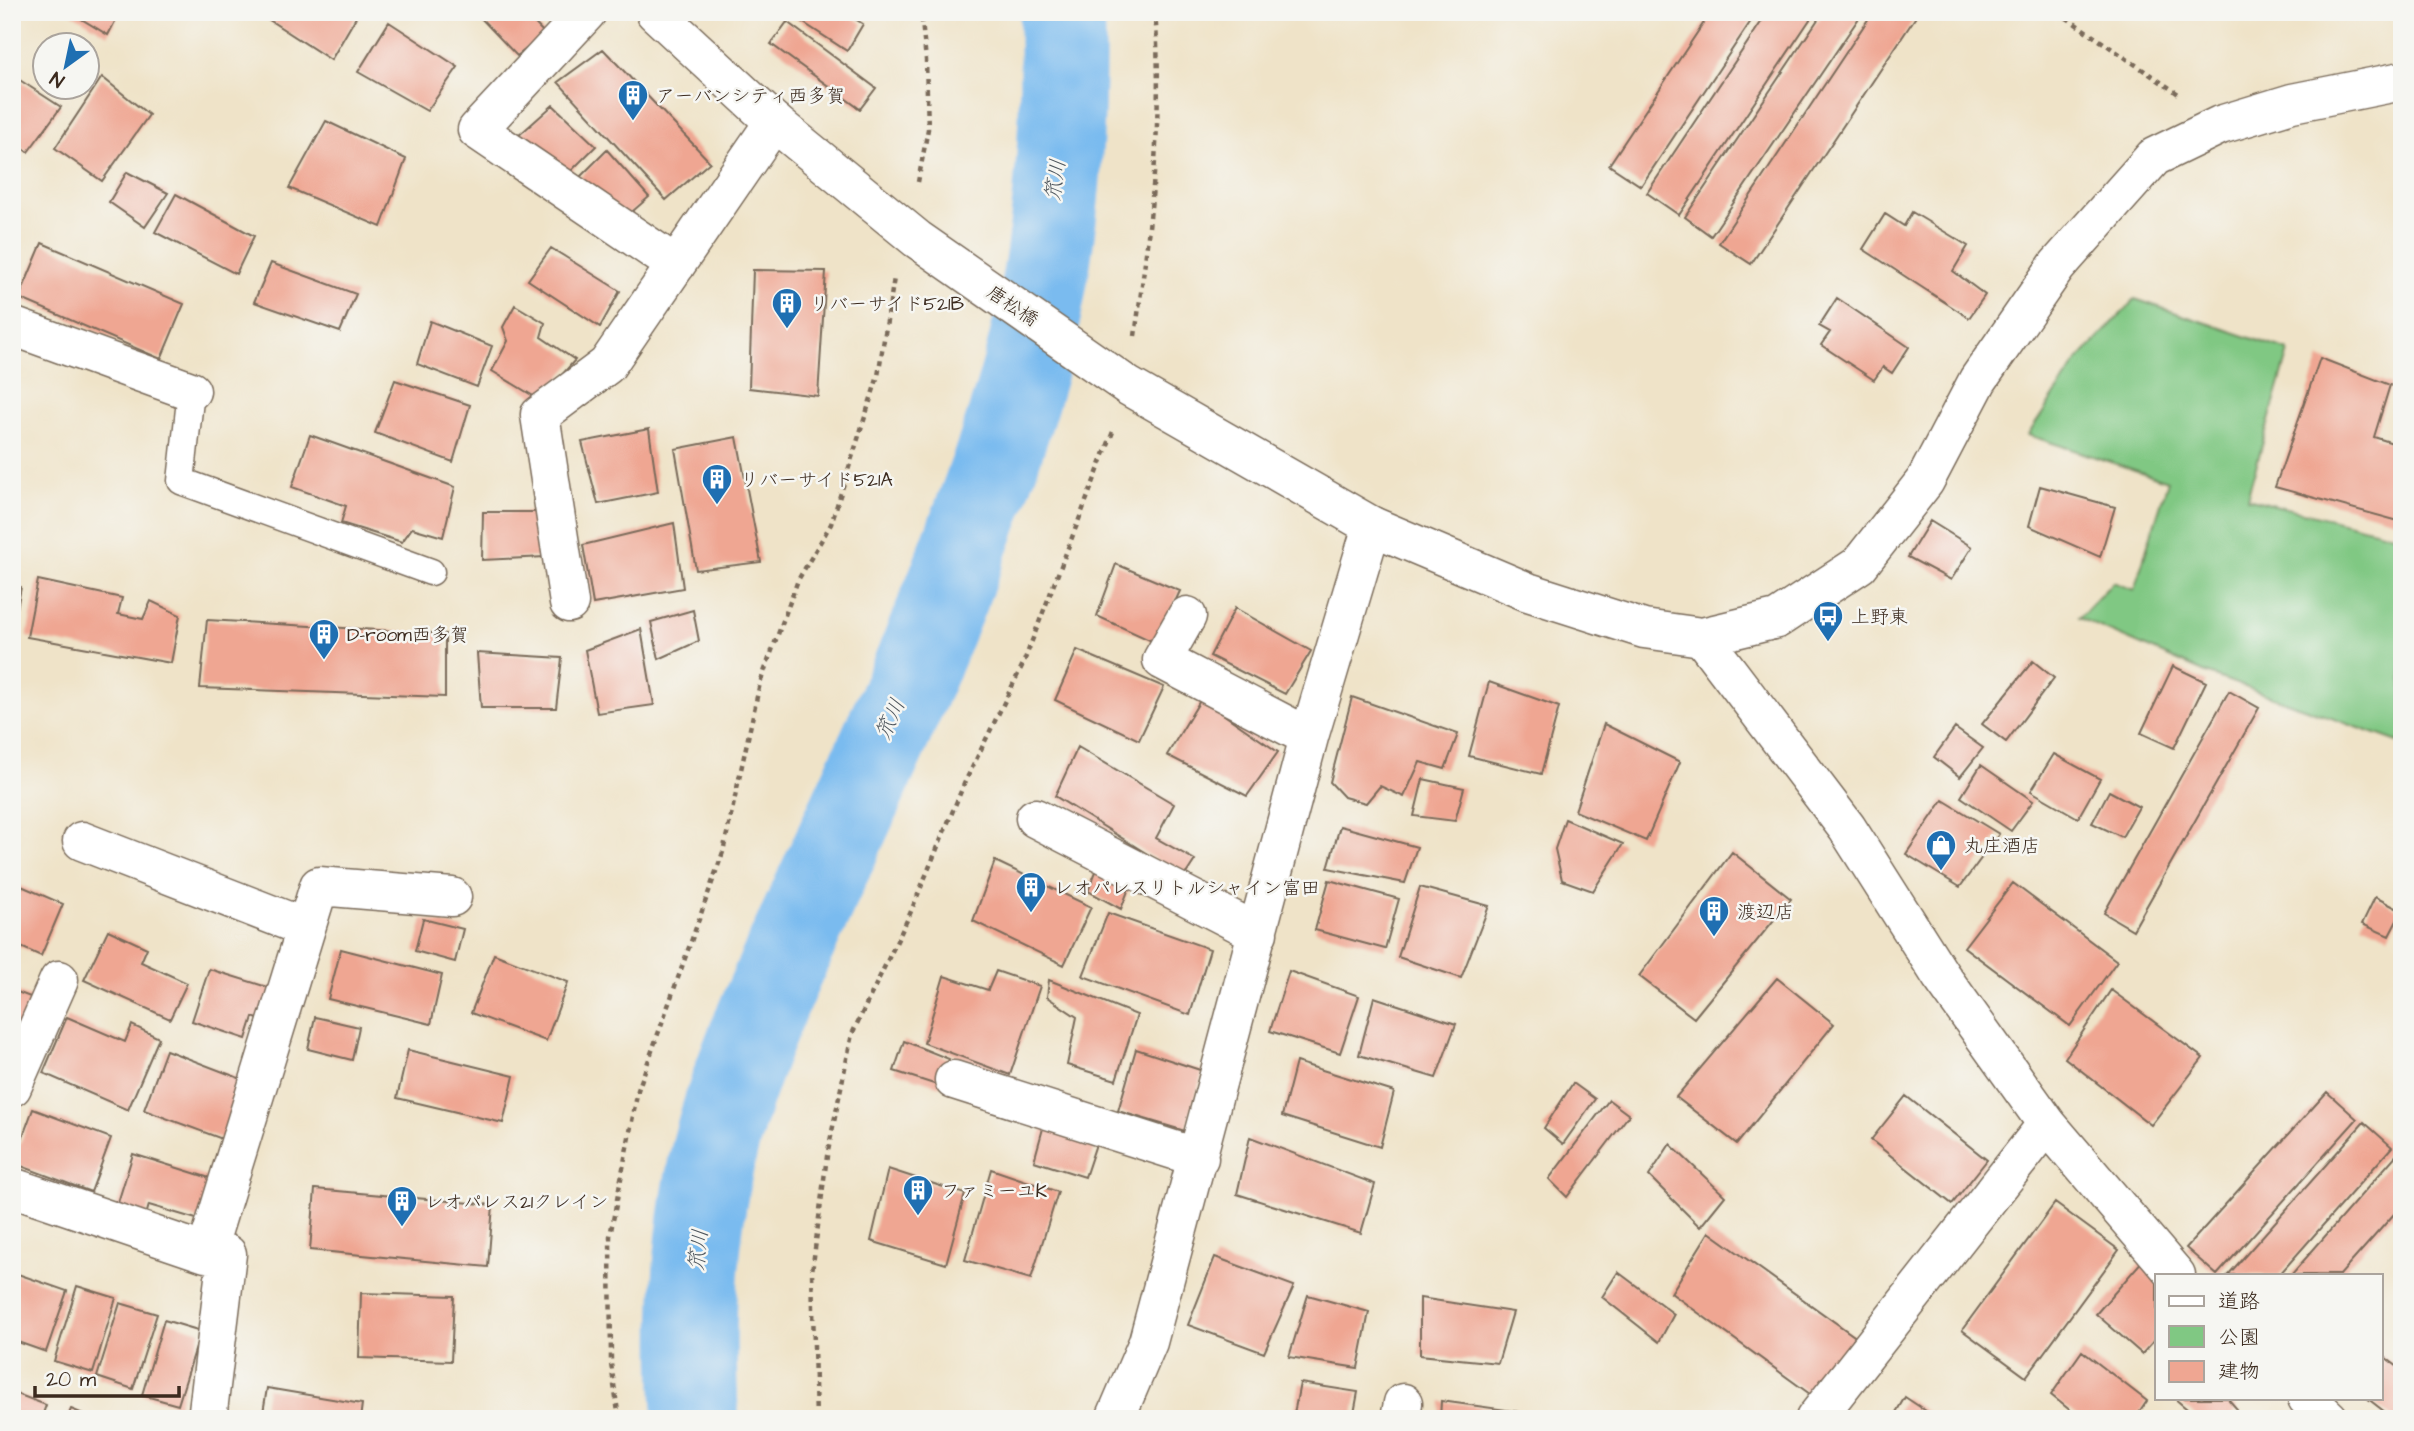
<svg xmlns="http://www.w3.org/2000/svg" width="2414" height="1431" viewBox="0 0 2414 1431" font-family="'Architects Daughter','Klee One',sans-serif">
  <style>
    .green { fill: #80c883; stroke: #5e7950; stroke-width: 2 }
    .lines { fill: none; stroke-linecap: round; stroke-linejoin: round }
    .river { stroke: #7abbef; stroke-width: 86 }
    .building { fill: #efa692 }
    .service-casing { stroke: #7a6b5a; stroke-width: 29 }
    .minor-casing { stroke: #7a6b5a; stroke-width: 41 }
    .tertiary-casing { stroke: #7a6b5a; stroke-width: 41 }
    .path { stroke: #7a6b5a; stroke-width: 4.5; stroke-dasharray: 5 5; stroke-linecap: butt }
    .service { stroke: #fff; stroke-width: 26 }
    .minor { stroke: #fff; stroke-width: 38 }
    .tertiary { stroke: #fff; stroke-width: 38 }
    .labels { text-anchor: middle; stroke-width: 5; stroke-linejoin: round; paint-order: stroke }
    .poi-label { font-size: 19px; fill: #3b2a1e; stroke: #f6f6f2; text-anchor: start }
    .street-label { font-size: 19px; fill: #3b2a1e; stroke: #f6f6f2 }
    .water-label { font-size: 21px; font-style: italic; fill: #4e565d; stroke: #f6f6f2 }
  </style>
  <rect width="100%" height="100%" fill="#f6f6f2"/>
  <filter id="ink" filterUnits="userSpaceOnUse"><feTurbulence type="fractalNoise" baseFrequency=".0143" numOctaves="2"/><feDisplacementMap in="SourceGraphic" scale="14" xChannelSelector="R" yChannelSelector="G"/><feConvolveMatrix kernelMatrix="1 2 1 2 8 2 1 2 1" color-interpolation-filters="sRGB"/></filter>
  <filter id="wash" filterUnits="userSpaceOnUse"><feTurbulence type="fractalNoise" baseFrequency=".00686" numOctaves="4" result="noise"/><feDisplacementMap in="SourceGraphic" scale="28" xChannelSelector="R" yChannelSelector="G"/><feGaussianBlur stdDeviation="1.57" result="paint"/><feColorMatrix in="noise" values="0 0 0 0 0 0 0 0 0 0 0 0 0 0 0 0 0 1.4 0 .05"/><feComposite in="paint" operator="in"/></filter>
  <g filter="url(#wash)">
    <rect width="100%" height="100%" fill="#efe3c8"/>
    <path class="green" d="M 2135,299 L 2289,351 L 2247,498 L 2402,537 L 2402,736 L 2398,742 L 2206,673 L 2079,618 L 2113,582 L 2134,590 L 2168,481 L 2028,435 L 2078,360 Z"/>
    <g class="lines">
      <path class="river" d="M 696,1419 C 690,1316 694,1210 725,1111 C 748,1036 783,964 815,893 C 863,787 912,682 954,574 C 981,503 1009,430 1028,357 C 1057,246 1065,127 1062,12"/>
    </g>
    <g id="blocks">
      <path class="building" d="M 70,12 L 120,12 L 108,35 Z
        M 257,12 L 359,12 L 331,60 Z
        M 475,12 L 524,12 L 545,34 L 517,56 Z
        M 787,12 L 844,12 L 863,24 L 847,51 Z
        M 1711,12 L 1757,12 L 1641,186 L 1609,165 Z
        M 1768,12 L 1815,12 L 1679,215 L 1647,193 Z
        M 1823,12 L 1863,12 L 1711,236 L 1685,217 Z
        M 1873,12 L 1919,12 L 1751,264 L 1719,243 Z
        M 389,22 L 458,67 L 427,111 L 358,72 Z
        M 787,22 L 876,88 L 860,109 L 771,44 Z
        M 603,49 L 710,162 L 666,200 L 558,82 Z
        M 12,75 L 61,107 L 28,152 L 12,142 Z
        M 102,77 L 149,115 L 102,181 L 55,148 Z
        M 553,105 L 596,146 L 566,176 L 517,137 Z
        M 326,121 L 406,159 L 381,227 L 289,188 Z
        M 607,150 L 649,197 L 625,218 L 579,178 Z
        M 127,172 L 168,193 L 145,227 L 109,202 Z
        M 176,194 L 254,236 L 236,274 L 155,232 Z
        M 1912,212 L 1968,246 L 1953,271 L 1985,295 L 1969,318 L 1863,249 L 1885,214 L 1904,226 Z
        M 42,243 L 184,304 L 161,359 L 19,298 Z
        M 551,248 L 620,291 L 600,327 L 528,280 Z
        M 271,263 L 356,294 L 340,332 L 254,302 Z
        M 753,270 L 826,271 L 818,396 L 749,388 Z
        M 1837,298 L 1909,347 L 1892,373 L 1883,367 L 1874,380 L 1821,345 L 1830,332 L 1819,326 Z
        M 515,305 L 545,323 L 541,337 L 575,360 L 540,400 L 492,371 L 508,341 L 503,327 Z
        M 430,321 L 492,346 L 477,387 L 417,364 Z
        M 2320,358 L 2390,385 L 2374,437 L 2399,445 L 2402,438 L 2402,522 L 2275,487 Z
        M 395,380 L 470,405 L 453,462 L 375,433 Z
        M 649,429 L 658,492 L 598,504 L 582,442 Z
        M 310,435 L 455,487 L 443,537 L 412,528 L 402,542 L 341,523 L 346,506 L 292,487 Z
        M 737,437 L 761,562 L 696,570 L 675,449 Z
        M 2040,486 L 2115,507 L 2100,557 L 2029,526 Z
        M 483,512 L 543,512 L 545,557 L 482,560 Z
        M 1930,521 L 1972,547 L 1951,580 L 1908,557 Z
        M 674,523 L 683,588 L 593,604 L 583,545 Z
        M 1116,564 L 1180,591 L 1156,643 L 1097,616 Z
        M 38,580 L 122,598 L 118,614 L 143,619 L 151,601 L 180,615 L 171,663 L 27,637 Z
        M 12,585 L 21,587 L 14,625 L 12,625 Z
        M 1235,608 L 1311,651 L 1285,694 L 1210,656 Z
        M 693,610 L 699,641 L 659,659 L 651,622 Z
        M 207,620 L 445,634 L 445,697 L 200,688 Z
        M 641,629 L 654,705 L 597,713 L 585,650 Z
        M 1077,650 L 1164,687 L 1139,740 L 1055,700 Z
        M 477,653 L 562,658 L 556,708 L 481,708 Z
        M 2033,661 L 2054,678 L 2006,742 L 1982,724 Z
        M 2173,666 L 2206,682 L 2174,748 L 2141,733 Z
        M 1489,682 L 1559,707 L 1541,774 L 1469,756 Z
        M 2229,691 L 2259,708 L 2133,930 L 2104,913 Z
        M 1352,697 L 1458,734 L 1445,769 L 1420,762 L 1404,797 L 1380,786 L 1366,803 L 1344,797 L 1330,782 Z
        M 1201,699 L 1278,752 L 1247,796 L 1167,755 Z
        M 1604,724 L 1680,762 L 1646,841 L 1575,811 Z
        M 1955,728 L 1983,748 L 1960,777 L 1934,757 Z
        M 1078,747 L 1174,804 L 1156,838 L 1195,860 L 1184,877 L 1055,796 Z
        M 2054,754 L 2100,779 L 2078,818 L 2031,791 Z
        M 1981,765 L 2033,801 L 2011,831 L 1961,797 Z
        M 1423,779 L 1464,788 L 1455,821 L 1414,816 Z
        M 2109,791 L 2139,807 L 2122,837 L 2092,823 Z
        M 1943,800 L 1999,834 L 1960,887 L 1906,854 Z
        M 1565,819 L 1623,844 L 1593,891 L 1562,880 L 1555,849 Z
        M 1340,826 L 1417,847 L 1405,883 L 1328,868 Z
        M 1732,852 L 1791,899 L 1694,1018 L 1639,976 Z
        M 995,861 L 1091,907 L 1064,965 L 973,921 Z
        M 1097,869 L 1131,883 L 1121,909 L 1088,891 Z
        M 1329,880 L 1399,899 L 1385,949 L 1315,930 Z
        M 12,882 L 63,904 L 41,956 L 12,943 Z
        M 2013,883 L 2117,961 L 2070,1026 L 1964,947 Z
        M 1420,887 L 1489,906 L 1461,978 L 1398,957 Z
        M 2375,897 L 2402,911 L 2389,936 L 2362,924 Z
        M 1108,913 L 1210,949 L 1190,1015 L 1083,976 Z
        M 423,919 L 463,929 L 455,962 L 415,951 Z
        M 108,930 L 147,948 L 141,962 L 187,983 L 170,1019 L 84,980 Z
        M 341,949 L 442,975 L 431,1024 L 328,999 Z
        M 494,954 L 568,982 L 546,1041 L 471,1013 Z
        M 209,969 L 280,991 L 270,1024 L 253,1017 L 246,1039 L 192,1021 Z
        M 996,971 L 1040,986 L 1010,1075 L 924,1043 L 944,976 L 988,990 Z
        M 1289,971 L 1359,996 L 1340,1053 L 1270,1031 Z
        M 1777,978 L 1834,1024 L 1737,1144 L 1676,1097 Z
        M 1049,980 L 1137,1015 L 1116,1080 L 1067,1065 L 1077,1017 L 1047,997 Z
        M 12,990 L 33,998 L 12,1047 Z
        M 2111,990 L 2203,1058 L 2151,1125 L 2065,1058 Z
        M 1374,997 L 1456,1024 L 1436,1078 L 1359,1055 Z
        M 67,1017 L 125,1042 L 132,1025 L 159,1038 L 128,1110 L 43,1073 Z
        M 315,1017 L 359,1027 L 352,1060 L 308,1049 Z
        M 904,1041 L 949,1059 L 940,1086 L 894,1071 Z
        M 1136,1049 L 1203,1071 L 1185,1131 L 1118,1111 Z
        M 166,1050 L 247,1081 L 225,1140 L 144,1110 Z
        M 408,1050 L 514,1076 L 503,1123 L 397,1098 Z
        M 1296,1062 L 1394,1092 L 1380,1147 L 1282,1116 Z
        M 1573,1083 L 1595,1099 L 1563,1144 L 1544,1128 Z
        M 2327,1092 L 2357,1119 L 2217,1275 L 2186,1248 Z
        M 1906,1096 L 1987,1160 L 1952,1204 L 1871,1140 Z
        M 1609,1100 L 1629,1115 L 1567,1197 L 1549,1179 Z
        M 33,1109 L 111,1138 L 91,1192 L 13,1163 Z
        M 1045,1121 L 1097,1141 L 1085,1177 L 1034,1161 Z
        M 2364,1122 L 2392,1147 L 2279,1275 L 2228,1275 Z
        M 1250,1137 L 1375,1184 L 1361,1233 L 1237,1194 Z
        M 1670,1144 L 1725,1196 L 1700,1227 L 1649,1176 Z
        M 2398,1153 L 2402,1156 L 2402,1205 L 2340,1275 L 2291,1275 Z
        M 133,1154 L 216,1180 L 203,1221 L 149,1205 L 145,1219 L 116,1209 Z
        M 888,1169 L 965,1194 L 946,1264 L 871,1241 Z
        M 991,1169 L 1058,1192 L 1031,1279 L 965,1260 Z
        M 315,1189 L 493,1205 L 488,1267 L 310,1250 Z
        M 2055,1203 L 2119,1250 L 2026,1377 L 1962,1330 Z
        M 1709,1232 L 1861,1341 L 1814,1397 L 1671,1293 Z
        M 1215,1257 L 1294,1286 L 1264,1353 L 1188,1325 Z
        M 2143,1260 L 2157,1274 L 2157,1337 L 2142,1354 L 2096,1314 Z
        M 12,1272 L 67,1291 L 46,1352 L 12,1340 Z
        M 1618,1272 L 1674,1314 L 1659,1342 L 1602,1297 Z
        M 77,1286 L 116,1298 L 93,1373 L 54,1361 Z
        M 361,1293 L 454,1296 L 451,1361 L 359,1358 Z
        M 1308,1295 L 1369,1312 L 1358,1368 L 1289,1357 Z
        M 1420,1298 L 1513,1312 L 1498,1363 L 1420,1355 Z
        M 120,1303 L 157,1314 L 133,1389 L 97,1377 Z
        M 164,1320 L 201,1331 L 178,1405 L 142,1395 Z
        M 2082,1351 L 2147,1401 L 2135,1419 L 2081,1419 L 2051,1395 Z
        M 2382,1355 L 2402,1370 L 2402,1419 L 2394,1419 L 2367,1398 L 2381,1398 Z
        M 1300,1383 L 1358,1392 L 1353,1419 L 1293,1419 Z
        M 267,1388 L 362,1404 L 360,1419 L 262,1419 Z
        M 12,1392 L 46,1405 L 41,1419 L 12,1419 Z
        M 1905,1397 L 1938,1419 L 1892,1419 Z
        M 2174,1398 L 2231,1398 L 2229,1400 L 2237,1409 L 2229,1419 L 2199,1419 Z
        M 1441,1401 L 1521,1412 L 1520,1419 L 1440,1419 Z
        M 71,1409 L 95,1419 L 67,1419 Z"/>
    </g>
  </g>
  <g filter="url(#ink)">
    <use href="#blocks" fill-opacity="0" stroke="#7a6b5a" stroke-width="2"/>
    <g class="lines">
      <g class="service-casing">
        <path id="service" d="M 191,391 L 181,481 L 431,572"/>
      </g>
      <g class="minor-casing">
        <path id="minor" d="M 587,12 L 477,130 L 676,265
          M 12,326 L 191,391
          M 569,603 L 540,415 L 607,365 L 774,122
          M 1187,616 L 1162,660 L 1309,737
          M 1702,637 L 1847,828 L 1941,976 L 2047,1124 L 2176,1275
          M 1035,818 L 1258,933
          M 82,841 L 306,928
          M 954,1080 L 1199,1158
          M 12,1087 L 59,980
          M 12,1187 L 206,1253
          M 2307,1398 L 2329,1419
          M 207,1419 L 227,1254 L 206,1253 L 319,886 L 452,897
          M 1115,1419 L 1148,1342 L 1309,737 L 1372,526
          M 1400,1419 L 1403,1403
          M 1815,1419 L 2047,1124"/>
      </g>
      <g class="tertiary-casing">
        <path id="tertiary" d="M 655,12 L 774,122 L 917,239 L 1128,386 L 1372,526 L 1528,592 L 1644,629 L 1702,637 L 1777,619 L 1859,565 L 1925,481 L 1978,380 L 2057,266 L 2154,157 L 2220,125 L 2292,103 L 2402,81"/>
      </g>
      <path class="path" d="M 2058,12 L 2180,95
        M 918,182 L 928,129 L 926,60 L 921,12
        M 1135,336 C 1150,229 1164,120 1155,12
        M 619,1419 L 611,1364 L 610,1236 L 638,1090 L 723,852 L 760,683 L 798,580 L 831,524 L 878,376 L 894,278
        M 816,1419 L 812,1272 L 827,1156 L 852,1034 L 909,916 L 964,784 L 1023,664 L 1114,429"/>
      <use href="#service" class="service"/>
      <use href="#minor" class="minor"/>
      <use href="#tertiary" class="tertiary"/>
    </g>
  </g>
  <defs>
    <g id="building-pin" transform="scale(1.575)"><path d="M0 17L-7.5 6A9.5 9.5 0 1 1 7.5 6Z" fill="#1f6fb2" stroke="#f6f6f2"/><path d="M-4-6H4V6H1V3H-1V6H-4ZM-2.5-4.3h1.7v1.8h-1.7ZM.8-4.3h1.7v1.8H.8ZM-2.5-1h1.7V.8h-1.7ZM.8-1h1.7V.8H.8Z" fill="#fff"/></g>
    <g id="bus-pin" transform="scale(1.575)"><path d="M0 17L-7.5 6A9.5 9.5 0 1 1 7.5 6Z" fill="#1f6fb2" stroke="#f6f6f2"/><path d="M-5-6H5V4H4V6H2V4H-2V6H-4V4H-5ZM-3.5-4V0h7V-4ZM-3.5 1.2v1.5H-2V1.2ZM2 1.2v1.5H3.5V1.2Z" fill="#fff"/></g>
    <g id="shop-pin" transform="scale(1.575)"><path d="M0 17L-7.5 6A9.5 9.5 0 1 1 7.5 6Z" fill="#1f6fb2" stroke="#f6f6f2"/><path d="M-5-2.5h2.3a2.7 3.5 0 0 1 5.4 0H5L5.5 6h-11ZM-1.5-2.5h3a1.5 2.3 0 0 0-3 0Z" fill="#fff"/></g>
  </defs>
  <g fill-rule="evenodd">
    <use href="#building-pin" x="633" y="95"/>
    <use href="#building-pin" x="787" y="303"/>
    <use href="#building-pin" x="717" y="479"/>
    <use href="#bus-pin" x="1828" y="616"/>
    <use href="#building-pin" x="324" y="634"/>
    <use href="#shop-pin" x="1941" y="845"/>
    <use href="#building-pin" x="1031" y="887"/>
    <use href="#building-pin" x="1714" y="911"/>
    <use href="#building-pin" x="918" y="1190"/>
    <use href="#building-pin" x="402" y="1201"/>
  </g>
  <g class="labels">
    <g class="poi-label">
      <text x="656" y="102">アーバンシティ西多賀</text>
      <text x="810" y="310">リバーサイド521B</text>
      <text x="740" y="486">リバーサイド521A</text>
      <text x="1851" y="623">上野東</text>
      <text x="347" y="641">D-room西多賀</text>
      <text x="1964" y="852">丸庄酒店</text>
      <text x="1054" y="894">レオパレスリトルシャイン富田</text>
      <text x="1737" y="918">渡辺店</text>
      <text x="941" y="1197">ファミーユK</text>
      <text x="425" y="1208">レオパレス21クレイン</text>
    </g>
    <g class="street-label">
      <text transform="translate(1013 305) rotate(34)" y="7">唐松橋</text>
    </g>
    <g class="water-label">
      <text transform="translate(1055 180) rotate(-82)" y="7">笊川</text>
      <text transform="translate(890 719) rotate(-66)" y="7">笊川</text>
      <text transform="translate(698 1250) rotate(-84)" y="7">笊川</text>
    </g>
  </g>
  <rect width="2414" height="1431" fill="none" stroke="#f6f6f2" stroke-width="42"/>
  <rect x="2155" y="1274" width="228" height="126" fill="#f6f6f2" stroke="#aba49d" stroke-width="2"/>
  <rect x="2169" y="1296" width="35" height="10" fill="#ffffff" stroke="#aba49d" stroke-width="2"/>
  <text x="2218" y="1308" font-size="21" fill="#3b2a1e">道路</text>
  <rect x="2169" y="1326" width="35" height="21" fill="#80c883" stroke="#aba49d" stroke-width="2"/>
  <text x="2218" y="1344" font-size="21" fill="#3b2a1e">公園</text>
  <rect x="2169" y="1361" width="35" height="21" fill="#efa692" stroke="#aba49d" stroke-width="2"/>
  <text x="2218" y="1378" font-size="21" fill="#3b2a1e">建物</text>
  <g transform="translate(66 66) rotate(213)"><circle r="33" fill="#f6f6f2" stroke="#aba49d" stroke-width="2"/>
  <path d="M0-5L12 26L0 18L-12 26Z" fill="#1f6fb2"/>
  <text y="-10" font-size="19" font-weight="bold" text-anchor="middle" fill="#3b2a1e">N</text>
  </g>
  <path d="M35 1386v10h144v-10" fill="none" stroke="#3b2a1e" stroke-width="3.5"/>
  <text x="46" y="1386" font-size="21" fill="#3b2a1e" stroke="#f6f6f2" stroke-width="5" paint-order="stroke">20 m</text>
</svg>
